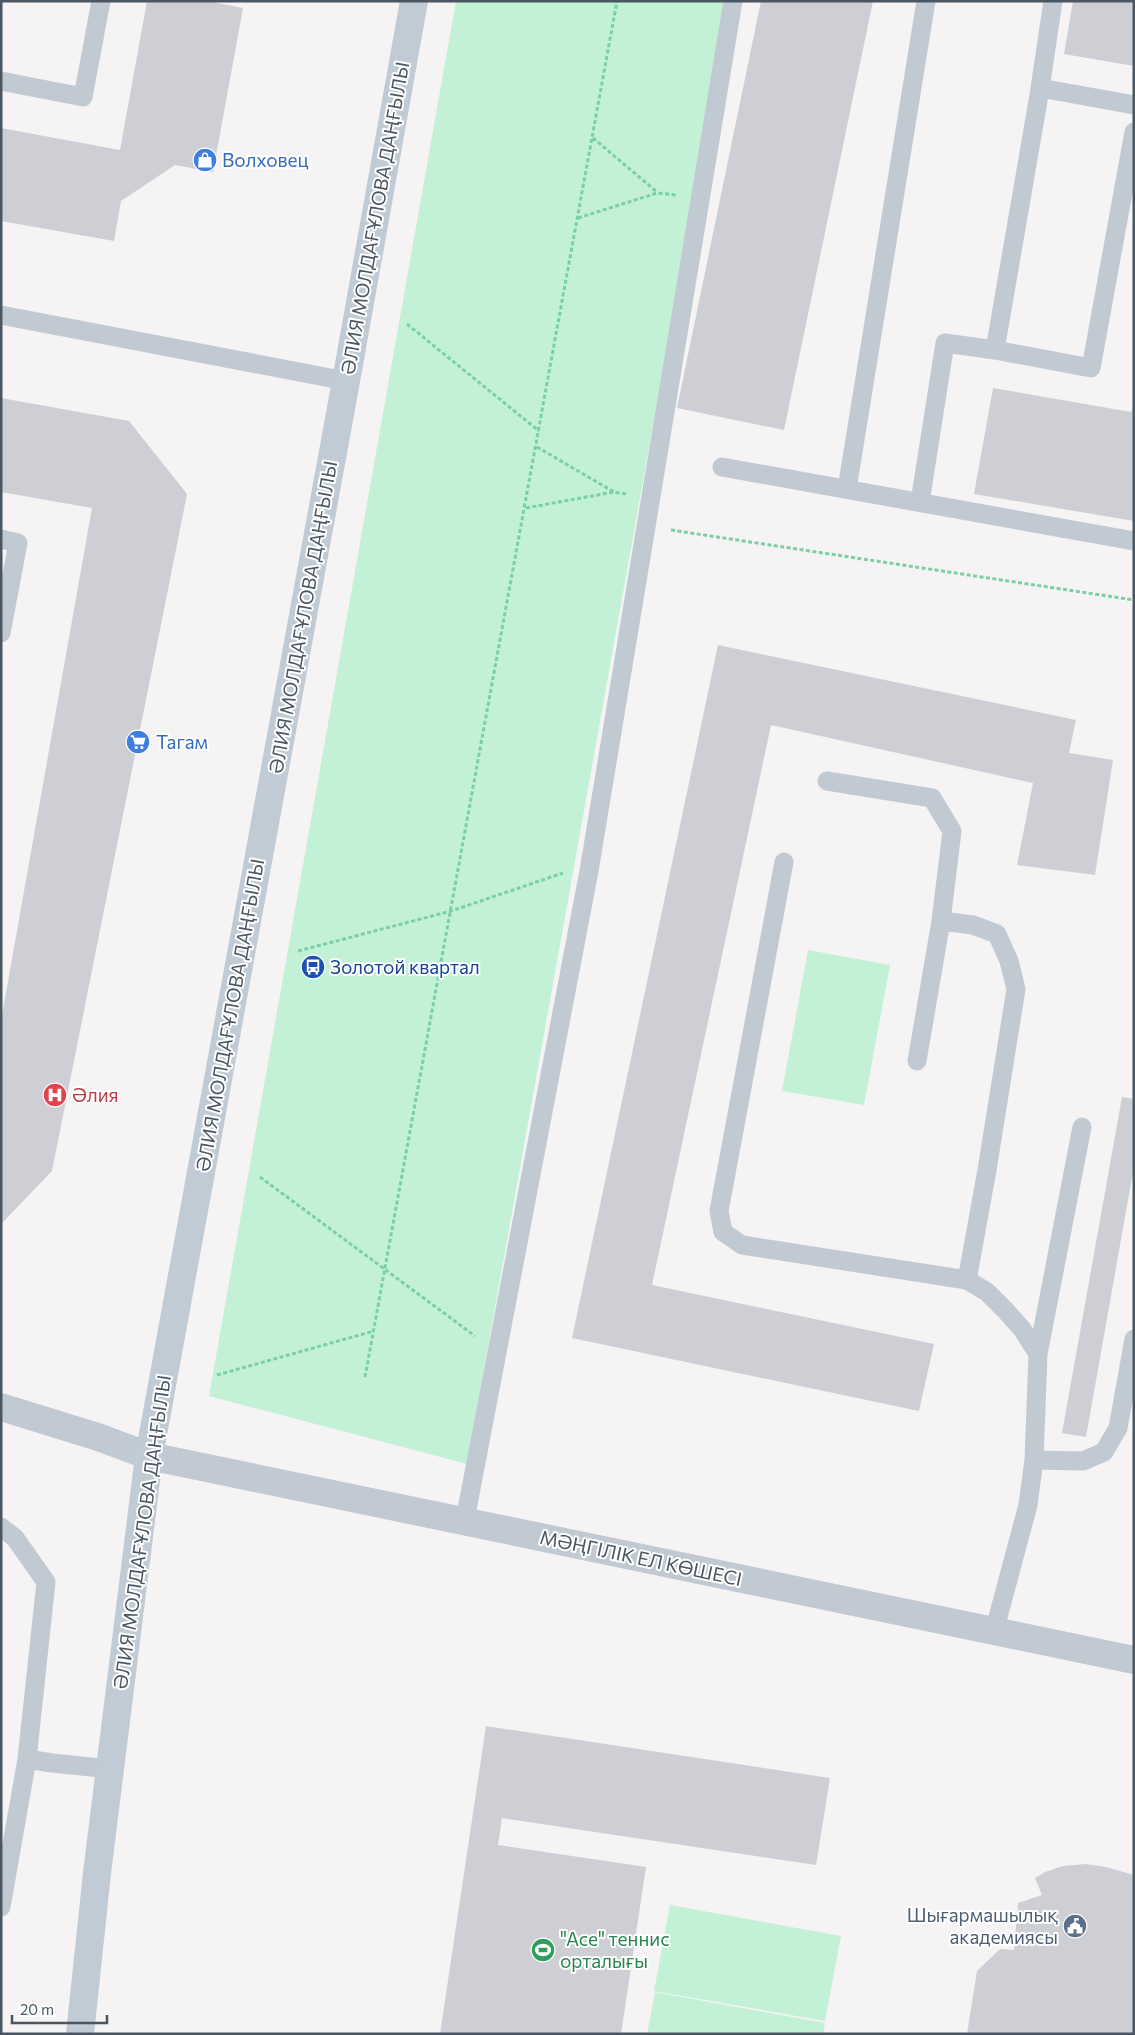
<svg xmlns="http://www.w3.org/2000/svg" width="1135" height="2035" viewBox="0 0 1135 2035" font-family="Commissioner,sans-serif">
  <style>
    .green { fill: #c3f1d5 }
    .building { fill: #cdcfd5 }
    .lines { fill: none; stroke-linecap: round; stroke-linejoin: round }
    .path { stroke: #7ad0a6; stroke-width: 3; stroke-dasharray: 4 2.5; stroke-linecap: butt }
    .service { stroke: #c1cad2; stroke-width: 19 }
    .minor { stroke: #c1cad2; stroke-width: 28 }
    .tertiary { stroke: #c1cad2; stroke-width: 28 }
    .secondary { stroke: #c1cbd6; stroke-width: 28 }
    .labels { text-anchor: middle; stroke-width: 4; stroke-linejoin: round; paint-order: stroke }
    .shop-label { font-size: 19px; fill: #366cbe; stroke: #fff; text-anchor: start }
    .street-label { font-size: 19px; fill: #4a5661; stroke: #fff }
    .transit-label { font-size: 19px; fill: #164399; stroke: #fff; text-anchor: start }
    .health-label { font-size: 19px; fill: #be3a42; stroke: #fff; text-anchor: start }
    .service-label { font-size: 19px; fill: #4e5e75; stroke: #fff; text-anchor: end }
    .leisure-label { font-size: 19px; fill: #27864d; stroke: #fff; text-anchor: start }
  </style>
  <rect width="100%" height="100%" fill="#f5f3f3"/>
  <path class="green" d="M 456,1 L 729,1 L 467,1464 L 209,1396 Z
    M 808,950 L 890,965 L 864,1105 L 782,1091 Z
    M 670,1905 L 841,1936 L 825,2021 L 654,1991 Z
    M 655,1992 L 825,2023 L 823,2034 L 647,2034 Z"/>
  <path class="building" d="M 147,1 L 207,1 L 243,8 L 213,172 L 175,165 L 121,201 L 114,241 L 1,221 L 1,128 L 120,150 Z
    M 761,1 L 873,1 L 784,430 L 677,408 Z
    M 1073,1 L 1134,1 L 1134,66 L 1064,54 Z
    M 993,388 L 1131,412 L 1134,403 L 1134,521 L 974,494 Z
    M 1,398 L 129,421 L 187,494 L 52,1171 L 1,1224 L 1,1021 L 92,508 L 1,492 Z
    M 718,645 L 1076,720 L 1069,753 L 1113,760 L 1095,875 L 1017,865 L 1033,783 L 771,725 L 652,1285 L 934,1344 L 919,1411 L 572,1338 Z
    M 1122,1097 L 1134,1099 L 1134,1166 L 1086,1437 L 1062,1433 Z
    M 486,1726 L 830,1778 L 816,1865 L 502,1818 L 498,1845 L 646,1867 L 621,2034 L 440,2034 Z
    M 1086,1864 L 1106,1867 L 1134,1875 L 1134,2034 L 967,2034 L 977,1971 L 1000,1949 L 1014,1950 L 1018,1903 L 1042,1895 L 1035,1878 L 1045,1872 L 1063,1866 Z"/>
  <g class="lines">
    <path class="path" d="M 593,138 L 657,192
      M 578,218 L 657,193 L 676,195
      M 407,324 L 539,431
      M 537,447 L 614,492
      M 526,508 L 614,492 L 626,494
      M 671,530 L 1134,600
      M 298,951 L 451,911 L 563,873
      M 260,1177 L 475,1336
      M 217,1375 L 374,1331
      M 365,1377 L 617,1"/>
    <path class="service" d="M 1,81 L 83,97 L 101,1
      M 1040,88 L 1134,105
      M 1,315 L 346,381
      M 995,350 L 1091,368 L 1134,132
      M 722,467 L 1134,541
      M 847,489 L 926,1
      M 920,502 L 945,343 L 995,350 L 1039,95 L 1053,1
      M 1,539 L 18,543 L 1,633
      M 827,781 L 932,798 L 952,831 L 941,921 L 973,925 L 997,934 L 1009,961 L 1016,989 L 987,1170 L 967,1280 L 987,1292 L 1005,1310 L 1022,1329 L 1038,1354 L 1034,1460 L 1028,1505 L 994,1632
      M 784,862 L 719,1211 L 723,1232 L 742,1245 L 967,1280
      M 917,1061 L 941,921
      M 1038,1354 L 1082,1127
      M 1034,1460 L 1083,1461 L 1104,1452 L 1118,1428 L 1134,1339
      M 465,1520 L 589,871 L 733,1
      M 1,1527 L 15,1538 L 46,1582 L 27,1759 L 1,1907
      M 27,1759 L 52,1763 L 110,1769"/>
    <path class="minor" d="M 1,1407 L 98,1437 L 149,1456"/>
    <path class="tertiary" d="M 149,1456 L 1134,1660"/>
    <path class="secondary" d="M 80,2034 L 97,1873 L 149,1456 L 346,381 L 414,1"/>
  </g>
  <defs>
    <g id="shop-disc" transform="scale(1.25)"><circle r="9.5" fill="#3f7fe0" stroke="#fff"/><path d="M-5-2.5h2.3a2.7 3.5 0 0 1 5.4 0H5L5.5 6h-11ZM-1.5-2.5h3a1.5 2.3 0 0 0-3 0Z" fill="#fff"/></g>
    <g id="supermarket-disc" transform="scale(1.25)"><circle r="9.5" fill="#3f7fe0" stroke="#fff"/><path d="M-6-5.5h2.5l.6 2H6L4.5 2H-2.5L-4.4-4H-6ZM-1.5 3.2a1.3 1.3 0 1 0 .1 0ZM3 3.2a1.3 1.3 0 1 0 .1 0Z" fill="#fff"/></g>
    <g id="bus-disc" transform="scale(1.25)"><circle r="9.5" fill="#1a4fb4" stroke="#fff"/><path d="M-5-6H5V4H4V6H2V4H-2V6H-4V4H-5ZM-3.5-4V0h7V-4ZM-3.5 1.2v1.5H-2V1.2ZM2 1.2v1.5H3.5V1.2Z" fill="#fff"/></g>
    <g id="hospital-disc" transform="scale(1.25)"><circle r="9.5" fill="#e0444e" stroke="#fff"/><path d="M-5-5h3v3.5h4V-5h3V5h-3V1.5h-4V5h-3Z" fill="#fff"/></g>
    <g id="civic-disc" transform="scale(1.25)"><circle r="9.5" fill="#5c6f8a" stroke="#fff"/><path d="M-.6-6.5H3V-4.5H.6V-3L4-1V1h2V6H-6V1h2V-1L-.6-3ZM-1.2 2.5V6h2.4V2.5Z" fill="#fff"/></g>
    <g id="stadium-disc" transform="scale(1.25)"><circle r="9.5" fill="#2e9e5b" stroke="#fff"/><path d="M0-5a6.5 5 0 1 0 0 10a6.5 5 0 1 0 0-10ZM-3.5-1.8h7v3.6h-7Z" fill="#fff"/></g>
  </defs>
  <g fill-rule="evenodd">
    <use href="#shop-disc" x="205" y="160"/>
    <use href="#supermarket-disc" x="138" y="742"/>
    <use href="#bus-disc" x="313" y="967"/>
    <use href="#hospital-disc" x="55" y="1095"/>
    <use href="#civic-disc" x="1075" y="1926"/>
    <use href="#stadium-disc" x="543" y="1950"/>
  </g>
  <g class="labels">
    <g class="shop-label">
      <text x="222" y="167">Волховец</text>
      <text x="156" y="749">Тагам</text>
    </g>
    <g class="street-label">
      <text transform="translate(375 218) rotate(-80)" y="7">ӘЛИЯ МОЛДАҒҰЛОВА ДАҢҒЫЛЫ</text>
      <text transform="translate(303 617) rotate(-80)" y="7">ӘЛИЯ МОЛДАҒҰЛОВА ДАҢҒЫЛЫ</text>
      <text transform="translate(230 1015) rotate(-80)" y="7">ӘЛИЯ МОЛДАҒҰЛОВА ДАҢҒЫЛЫ</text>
      <text transform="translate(142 1532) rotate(-82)" y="7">ӘЛИЯ МОЛДАҒҰЛОВА ДАҢҒЫЛЫ</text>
      <text transform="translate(641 1558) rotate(12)" y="7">МӘҢГІЛІК ЕЛ КӨШЕСІ</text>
    </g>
    <g class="transit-label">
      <text x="330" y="974">Золотой квартал</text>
    </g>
    <g class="health-label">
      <text x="72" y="1102">Әлия</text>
    </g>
    <g class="service-label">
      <text x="1058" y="1922">Шығармашылық<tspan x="1058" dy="22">академиясы</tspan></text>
    </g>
    <g class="leisure-label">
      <text x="560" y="1946">"Ace" теннис<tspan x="560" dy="22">орталығы</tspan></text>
    </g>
  </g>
  <rect width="1135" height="2035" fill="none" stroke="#4a5661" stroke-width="5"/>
  <path d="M12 2015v8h95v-8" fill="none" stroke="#4a5661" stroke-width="2.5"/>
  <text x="20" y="2015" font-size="15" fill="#4a5661" stroke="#ffffff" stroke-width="4" paint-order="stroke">20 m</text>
</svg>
